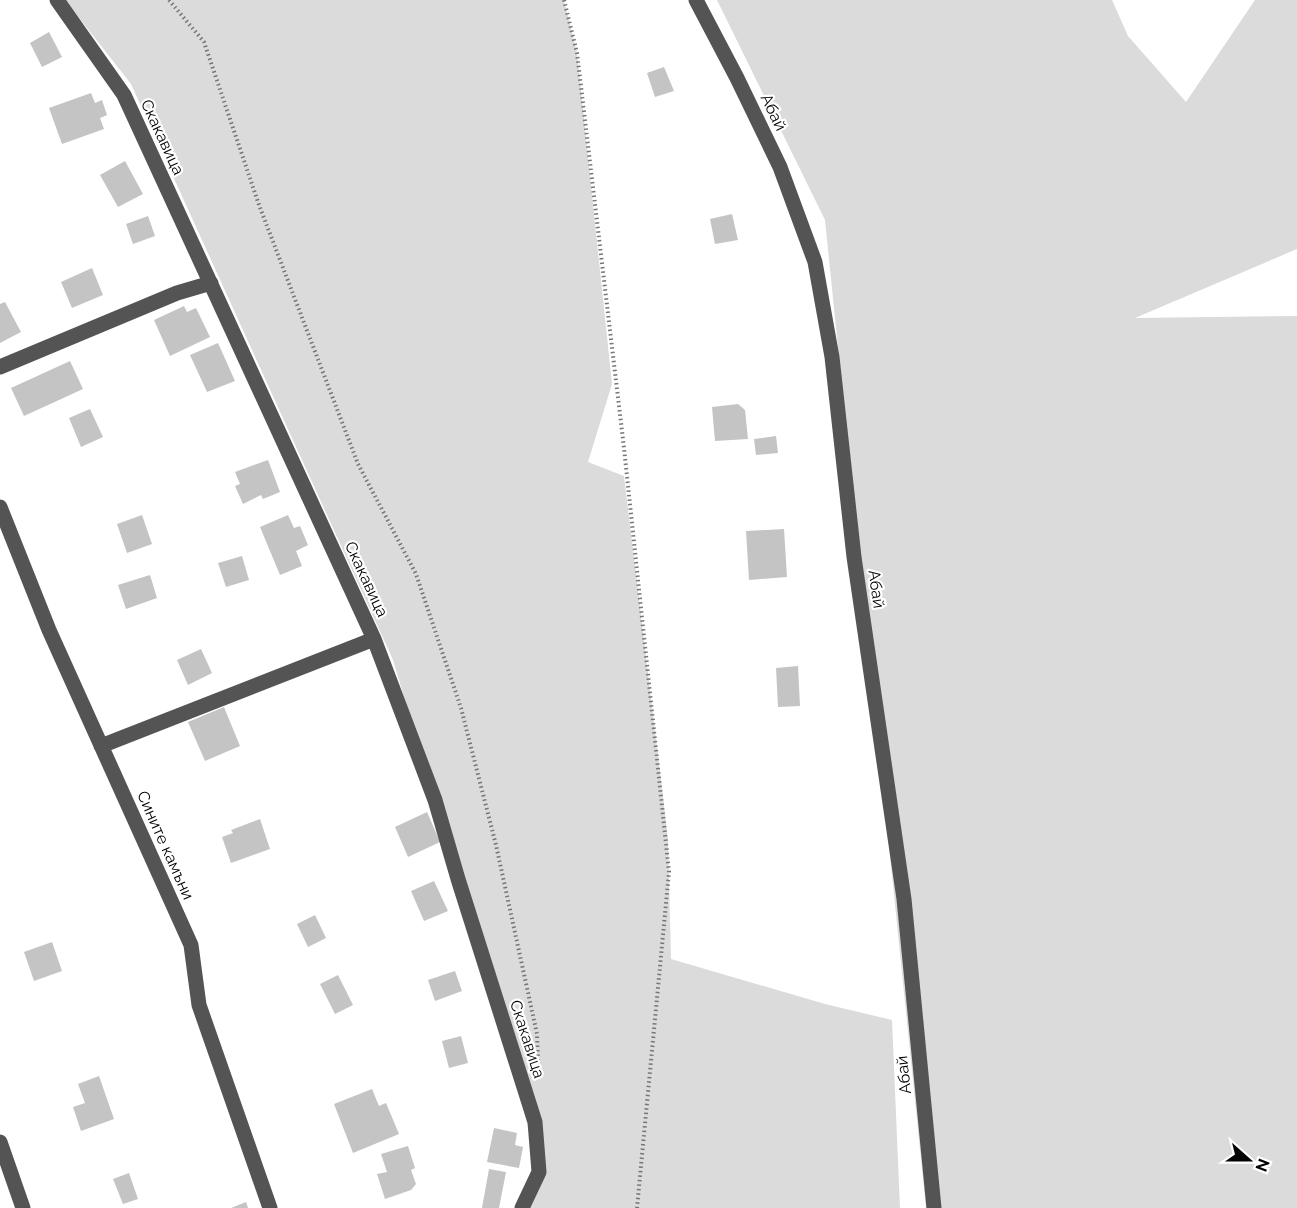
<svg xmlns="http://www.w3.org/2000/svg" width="1297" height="1208" viewBox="0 0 1297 1208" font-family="Raleway,sans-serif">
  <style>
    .green { fill: #dbdbdb }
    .building { fill: #c4c4c4 }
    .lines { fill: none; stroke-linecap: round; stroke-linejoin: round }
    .path { stroke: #767676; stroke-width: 4; stroke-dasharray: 1.5 3; stroke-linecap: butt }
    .minor { stroke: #545454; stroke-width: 15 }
    .labels { text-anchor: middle; stroke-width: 4.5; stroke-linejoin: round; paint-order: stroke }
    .street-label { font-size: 16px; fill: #000; stroke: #fff }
  </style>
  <rect width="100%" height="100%" fill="#fff"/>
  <path class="green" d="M 65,0 L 564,0 L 577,53 L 612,384 L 588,462 L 624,476 L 668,838 L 671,959 L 825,1004 L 892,1020 L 900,1208 L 516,1208 L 538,1164 L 489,979 L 393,660 L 131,84 Z
    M 717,0 L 1112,0 L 1128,36 L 1186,102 L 1255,0 L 1297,0 L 1297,249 L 1135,318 L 1297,316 L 1297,1208 L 926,1208 L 825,220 Z"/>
  <path class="building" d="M 49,32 L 62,57 L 42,67 L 30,43 Z
    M 664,67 L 674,91 L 655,97 L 647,73 Z
    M 91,93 L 95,103 L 102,100 L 107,115 L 100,118 L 104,129 L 62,144 L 49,108 Z
    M 125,161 L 143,194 L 118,207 L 100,175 Z
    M 732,214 L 738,240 L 715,244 L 710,219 Z
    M 148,216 L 155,236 L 133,244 L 126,224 Z
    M 92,268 L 103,295 L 72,308 L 61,282 Z
    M 5,302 L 21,332 L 0,343 L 0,304 Z
    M 184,306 L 187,312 L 196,308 L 210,337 L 170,356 L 154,320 Z
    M 218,343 L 235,381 L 207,392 L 190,355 Z
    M 70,361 L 83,389 L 24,416 L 11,388 Z
    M 738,404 L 745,410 L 748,439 L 715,441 L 712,407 Z
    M 90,409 L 103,437 L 81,447 L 69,418 Z
    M 776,436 L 778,453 L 756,455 L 754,439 Z
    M 268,460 L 280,492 L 263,499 L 261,495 L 243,504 L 235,486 L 240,484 L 235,472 Z
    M 142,515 L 152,544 L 127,553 L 117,524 Z
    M 288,515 L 294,528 L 300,526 L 308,545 L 296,551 L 302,566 L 280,575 L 260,527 Z
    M 784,529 L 787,577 L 749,580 L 746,531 Z
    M 242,556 L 249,580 L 226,587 L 218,563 Z
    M 150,575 L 157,598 L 126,609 L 118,585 Z
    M 201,649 L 212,673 L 188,685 L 177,660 Z
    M 798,666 L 800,706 L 778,707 L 776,668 Z
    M 224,707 L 240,746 L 205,761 L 188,722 Z
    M 427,812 L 440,842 L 408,857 L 395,827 Z
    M 260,819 L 270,849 L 231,863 L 222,837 L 233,833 L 231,830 Z
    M 434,881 L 448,911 L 424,921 L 411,891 Z
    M 315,915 L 326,938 L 308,947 L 297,924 Z
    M 52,942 L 62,971 L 34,981 L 24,952 Z
    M 455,971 L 462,991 L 435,1001 L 428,980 Z
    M 338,975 L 353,1005 L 335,1014 L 320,984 Z
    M 461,1036 L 468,1063 L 449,1068 L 442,1041 Z
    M 99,1076 L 114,1119 L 81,1131 L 73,1107 L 85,1103 L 78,1084 Z
    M 372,1089 L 379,1106 L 386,1103 L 399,1134 L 353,1153 L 334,1104 Z
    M 494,1128 L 517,1133 L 515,1145 L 523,1147 L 519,1168 L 487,1162 Z
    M 408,1146 L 415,1168 L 411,1170 L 416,1184 L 411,1190 L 385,1199 L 377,1174 L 387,1172 L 381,1154 Z
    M 489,1169 L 506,1172 L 499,1208 L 482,1208 Z
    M 129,1173 L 138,1199 L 123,1204 L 113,1179 Z
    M 246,1202 L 248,1208 L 231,1208 Z"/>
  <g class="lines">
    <path class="path" d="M 169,0 L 204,42 L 259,205 L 358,464 L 416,574 L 461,708 L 496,845 L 537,1034 L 538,1060
      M 564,0 L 577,53 L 624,448 L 669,872 L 637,1208"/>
    <path class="minor" d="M 57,0 L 124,95 L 374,639 L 435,800 L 458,879 L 535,1122 L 539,1172 L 522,1208
      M 696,0 L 737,78 L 780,167 L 815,262 L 832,357 L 854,557 L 904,899 L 934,1208
      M 0,367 L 177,293 L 211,283
      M 0,507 L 49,630 L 191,945 L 199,1005 L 270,1208
      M 101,746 L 374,639
      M 0,1142 L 23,1208"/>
  </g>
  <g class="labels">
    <g class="street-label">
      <text transform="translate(774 112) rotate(64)" y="6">Абай</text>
      <text transform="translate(163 137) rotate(65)" y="6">Скакавица</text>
      <text transform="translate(367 579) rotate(65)" y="6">Скакавица</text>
      <text transform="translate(877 589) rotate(82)" y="6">Абай</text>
      <text transform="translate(166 845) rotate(66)" y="6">Сините камъни</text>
      <text transform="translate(528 1039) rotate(72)" y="6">Скакавица</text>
      <text transform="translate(903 1075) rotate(-96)" y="6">Абай</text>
    </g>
  </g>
  <g transform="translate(1249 1160) rotate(111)" stroke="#ffffff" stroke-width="4.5" paint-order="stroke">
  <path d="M0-4.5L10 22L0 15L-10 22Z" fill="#000000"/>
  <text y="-9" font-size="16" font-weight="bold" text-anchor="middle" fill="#000000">N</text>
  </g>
</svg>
